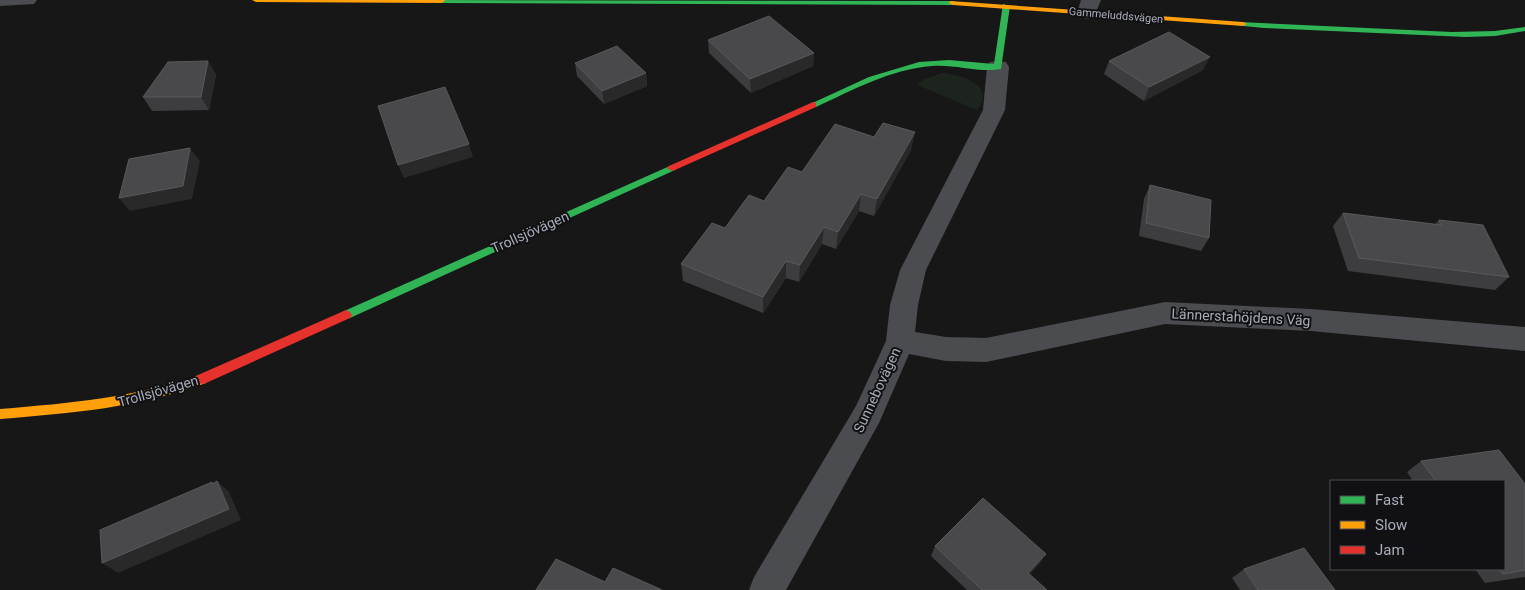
<svg xmlns="http://www.w3.org/2000/svg" width="1525" height="590" viewBox="0 0 1525 590" font-family="Roboto,sans-serif">
  <style>
    .green { fill: #1d241e }
    .lines { fill: none; stroke-linecap: round; stroke-linejoin: round }
    .street { fill: #4b4c50; fill-rule: evenodd }
    .fast { fill: #30b455; fill-rule: evenodd }
    .slow { fill: #ff9f0a; fill-rule: evenodd }
    .jam { fill: #e5322d; fill-rule: evenodd }
    .wall { fill: #3d3d3f }
    .shaded-wall { fill: #29292a }
    .building { fill: #49494c; stroke: #58595d }
    .labels { text-anchor: middle; stroke-width: 4; stroke-linejoin: round; paint-order: stroke }
    .far-street-label { font-size: 11px; fill: #a8adb8; stroke: #111113 }
    .street-label { font-size: 14px; fill: #a8adb8; stroke: #111113 }
  </style>
  <rect width="100%" height="100%" fill="#171717"/>
  <path class="green" d="M 942,73 C 961,74 997,85 977,110 L 917,85 L 925,79 Z"/>
  <g class="lines">
    <path class="street" d="M 0,0 L 37,0 L 34,4 L 0,6 Z
      M 1081,0 L 1101,0 L 1094,17 L 1087,19 L 1080,17 L 1077,13 Z
      M 998,61 L 1006,62 L 1009,67 L 1005,110 L 926,270 L 918,305 L 915,332 L 946,337 L 986,338 L 1165,302 L 1311,309 L 1525,327 L 1525,351 L 1311,331 L 1165,324 L 986,362 L 946,361 L 909,354 L 879,423 L 786,590 L 749,590 L 754,577 L 856,406 L 886,341 L 890,305 L 900,270 L 983,110 L 987,67 L 990,62 Z"/>
    <path class="fast" d="M 438,0 L 953,1 L 957,3 L 953,5 L 441,3 L 438,3 Z
      M 1003,4 L 1010,6 L 1001,69 C 980,73 954,64 932,66 C 891,69 853,90 816,107 L 810,107 L 808,105 L 869,77 L 919,62 L 949,60 L 994,64 Z
      M 1240,22 L 1452,32 L 1495,31 L 1525,27 L 1525,31 L 1495,36 L 1466,37 L 1264,28 L 1243,26 L 1239,24 Z
      M 672,165 L 677,168 L 675,170 L 350,318 L 342,318 L 340,315 L 342,312 Z"/>
    <path class="slow" d="M 252,0 L 444,0 L 445,1 L 441,3 L 256,2 Z
      M 950,1 L 1243,22 L 1247,24 L 1243,26 L 953,5 L 949,3 Z
      M 202,374 L 206,375 L 208,379 L 206,383 C 137,408 73,413 0,419 L 0,409 C 71,403 134,398 202,374 Z"/>
    <path class="jam" d="M 813,102 L 816,103 L 816,107 L 675,170 L 672,171 L 667,168 L 669,166 Z
      M 346,310 L 350,312 L 352,315 L 350,318 L 206,383 L 202,384 L 198,383 L 196,379 L 198,375 Z"/>
  </g>
  <path class="wall" d="M 708,40 L 814,53 L 813,66 L 751,93 L 709,53 Z
    M 208,61 L 216,75 L 209,110 L 152,111 L 143,97 Z
    M 1109,61 L 1203,70 L 1144,101 L 1104,74 Z
    M 575,63 L 646,73 L 647,86 L 604,104 L 577,76 Z
    M 911,150 L 874,216 L 859,211 L 836,249 L 822,244 L 799,282 L 786,278 L 763,313 L 683,281 L 681,264 L 725,228 L 764,201 L 802,172 Z
    M 1150,185 L 1209,238 L 1201,251 L 1139,236 L 1144,199 Z
    M 1343,213 L 1435,224 L 1439,220 L 1509,277 L 1495,290 L 1348,271 L 1333,226 Z
    M 1421,461 L 1525,484 L 1525,577 L 1485,583 L 1475,569 L 1504,569 L 1504,481 L 1413,481 L 1407,472 Z
    M 935,546 L 1040,563 L 1030,574 L 1047,590 L 967,590 L 931,556 Z
    M 1244,569 L 1335,590 L 1240,590 L 1232,578 Z"/>
  <path class="shaded-wall" d="M 814,53 L 813,66 L 751,93 L 750,79 Z
    M 1210,57 L 1203,70 L 1144,101 L 1149,87 Z
    M 208,61 L 216,75 L 209,110 L 201,97 Z
    M 646,73 L 647,86 L 604,104 L 602,91 Z
    M 915,132 L 911,150 L 874,216 L 877,199 Z
    M 469,144 L 473,157 L 404,178 L 398,165 Z
    M 190,148 L 200,161 L 192,199 L 130,211 L 119,198 Z
    M 861,194 L 859,211 L 836,249 L 838,232 Z
    M 824,227 L 822,244 L 799,282 L 800,265 Z
    M 786,261 L 786,278 L 763,313 L 763,297 Z
    M 217,481 L 229,492 L 241,520 L 118,573 L 102,563 L 212,484 L 212,482 L 220,490 Z
    M 1046,554 L 1040,563 L 1022,583 L 1028,573 Z"/>
  <path class="building" d="M 769,16 L 814,53 L 750,79 L 708,40 Z
    M 1169,32 L 1210,57 L 1149,87 L 1109,61 Z
    M 617,46 L 646,73 L 602,91 L 575,63 Z
    M 208,61 L 201,97 L 143,97 L 168,62 Z
    M 445,87 L 469,144 L 398,165 L 378,106 Z
    M 883,123 L 915,132 L 877,199 L 861,194 L 838,232 L 824,227 L 800,265 L 786,261 L 763,297 L 681,264 L 712,223 L 725,228 L 749,195 L 764,201 L 788,167 L 802,172 L 835,124 L 874,137 Z
    M 190,148 L 183,186 L 119,198 L 129,159 Z
    M 1150,185 L 1211,200 L 1209,238 L 1146,223 Z
    M 1343,213 L 1441,225 L 1439,220 L 1483,225 L 1509,277 L 1359,258 Z
    M 1499,450 L 1525,484 L 1525,570 L 1503,574 L 1499,569 L 1504,569 L 1504,481 L 1436,481 L 1421,461 Z
    M 217,481 L 229,509 L 102,563 L 100,530 L 212,482 L 212,484 Z
    M 983,498 L 1046,554 L 1028,573 L 1047,590 L 982,590 L 935,546 Z
    M 1304,548 L 1335,590 L 1258,590 L 1244,569 Z
    M 556,559 L 605,582 L 613,568 L 662,590 L 536,590 Z"/>
  <g class="labels">
    <g class="far-street-label">
      <text transform="translate(1116 15) rotate(5)" y="4">Gammeluddsvägen</text>
    </g>
    <g class="street-label">
      <text transform="translate(530 232) rotate(-24)" y="5">Trollsjövägen</text>
      <text transform="translate(1241 317) rotate(3)" y="5">Lännerstahöjdens Väg</text>
      <text transform="translate(877 390) rotate(-65)" y="5">Sunnebovägen</text>
      <text transform="translate(158 391) rotate(-16)" y="5">Trollsjövägen</text>
    </g>
  </g>
  <rect x="1330" y="480" width="175" height="90" fill="#111113" stroke="#4d4f55"/>
  <rect x="1340" y="496" width="25" height="8" fill="#30b455" stroke="#4d4f55"/>
  <text x="1375" y="505" font-size="15" fill="#a8adb8">Fast</text>
  <rect x="1340" y="521" width="25" height="8" fill="#ff9f0a" stroke="#4d4f55"/>
  <text x="1375" y="530" font-size="15" fill="#a8adb8">Slow</text>
  <rect x="1340" y="546" width="25" height="8" fill="#e5322d" stroke="#4d4f55"/>
  <text x="1375" y="555" font-size="15" fill="#a8adb8">Jam</text>
</svg>
